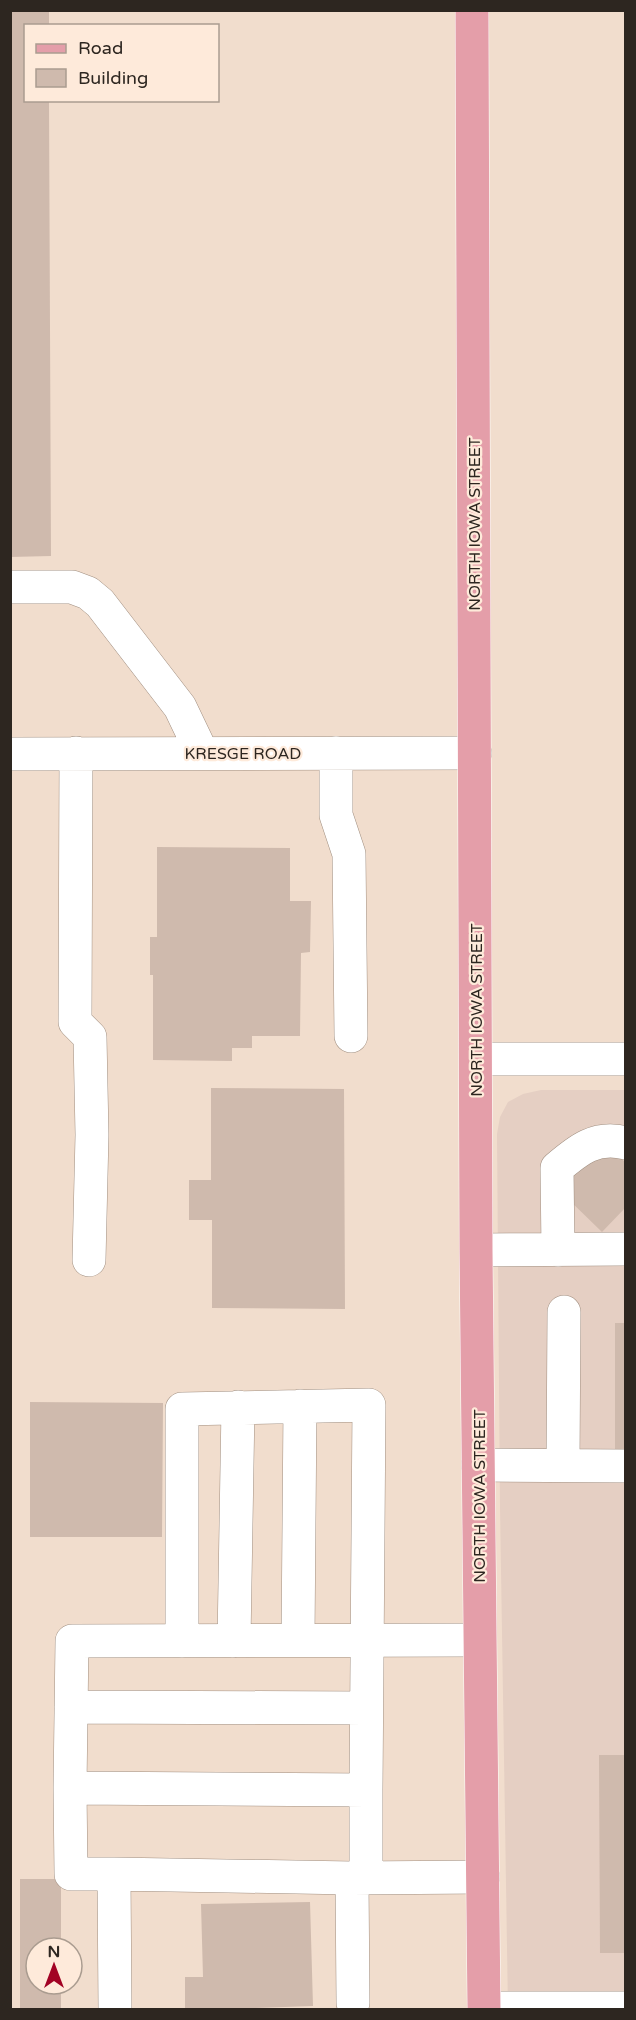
<svg xmlns="http://www.w3.org/2000/svg" width="636" height="2020" viewBox="0 0 636 2020" font-family="'Varela Round',sans-serif">
  <style>
    .commercial { fill: #e5cfc3 }
    .building { fill: #cfbaad }
    .lines { fill: none; stroke-linecap: round; stroke-linejoin: round }
    .minor-casing { stroke: #a18f80; stroke-width: 34 }
    .major-casing { stroke: #fff; stroke-width: 34 }
    .minor { stroke: #fff; stroke-width: 33 }
    .major { stroke: #e49ea9; stroke-width: 33 }
    .labels { text-anchor: middle; stroke-width: 4.5; stroke-linejoin: round; paint-order: stroke }
    .street-label { font-size: 16px; fill: #2d2620; stroke: #feeada }
  </style>
  <rect width="100%" height="100%" fill="#f1ddcd"/>
  <path class="commercial" d="M 541,1090 L 625,1090 L 625,2009 L 508,2009 L 500,1507 L 497,1134 L 500,1117 L 508,1102 L 523,1094 Z"/>
  <path class="building" d="M 10,10 L 49,10 L 49,26 L 26,26 L 26,100 L 49,100 L 51,556 L 10,557 Z
    M 157,847 L 290,848 L 290,901 L 311,901 L 310,952 L 301,953 L 300,1036 L 252,1036 L 252,1048 L 232,1048 L 232,1061 L 153,1060 L 153,975 L 150,975 L 150,937 L 157,937 Z
    M 211,1088 L 344,1089 L 345,1309 L 212,1308 L 212,1220 L 189,1220 L 189,1180 L 211,1180 Z
    M 612,1150 L 626,1163 L 626,1207 L 602,1232 L 566,1197 L 567,1179 L 594,1151 Z
    M 615,1323 L 626,1323 L 626,1449 L 615,1449 Z
    M 30,1402 L 163,1403 L 162,1537 L 30,1537 Z
    M 599,1755 L 626,1755 L 626,1953 L 600,1953 Z
    M 20,1879 L 61,1879 L 61,1948 L 36,1948 L 36,1984 L 61,1984 L 61,2008 L 20,2008 Z
    M 310,1902 L 313,2006 L 256,2008 L 256,2010 L 185,2010 L 185,1977 L 203,1977 L 201,1904 Z"/>
  <g class="lines">
    <g class="minor-casing">
      <path id="minor" d="M 10,587 L 72,587 L 88,593 L 100,603 L 180,707 L 202,753
        M 76,753 L 75,1022 L 90,1037 L 92,1135 L 89,1260
        M 336,753 L 336,815 L 349,854 L 351,1036
        M 10,754 L 475,753
        M 476,1059 L 626,1059
        M 476,1250 L 626,1249
        M 558,1250 L 557,1168 C 578,1150 596,1135 626,1143
        M 478,1465 L 626,1466
        M 563,1465 L 564,1312
        M 298,1640 L 300,1406
        M 182,1641 L 182,1409 L 369,1405 L 366,1790 L 70,1788 L 72,1641 C 208,1641 344,1640 480,1640
        M 234,1641 L 238,1407
        M 71,1707 L 366,1708
        M 70,1788 L 71,1874 L 114,1874
        M 366,1790 L 366,1878
        M 352,1878 L 353,2003
        M 484,2008 L 626,2008
        M 115,2010 L 114,1874 L 352,1878 L 483,1877"/>
    </g>
    <g class="major-casing">
      <path id="major" d="M 472,10 L 476,1250 L 484,2010"/>
    </g>
    <use href="#minor" class="minor"/>
    <use href="#major" class="major"/>
  </g>
  <g class="labels">
    <g class="street-label">
      <text transform="translate(474 524) rotate(-90)" y="6">NORTH IOWA STREET</text>
      <text x="243" y="759">KRESGE ROAD</text>
      <text transform="translate(476 1010) rotate(-90)" y="6">NORTH IOWA STREET</text>
      <text transform="translate(479 1496) rotate(-90)" y="6">NORTH IOWA STREET</text>
    </g>
  </g>
  <rect width="636" height="2020" fill="none" stroke="#2d2620" stroke-width="24"/>
  <rect x="24" y="24" width="195" height="78" fill="#feeada" stroke="#aa9c90" stroke-width="1.5"/>
  <rect x="36" y="44" width="30" height="9" fill="#e49ea9" stroke="#aa9c90" stroke-width="1.5"/>
  <text x="78" y="54" font-size="18" fill="#2d2620">Road</text>
  <rect x="36" y="69" width="30" height="18" fill="#cfbaad" stroke="#aa9c90" stroke-width="1.5"/>
  <text x="78" y="84" font-size="18" fill="#2d2620">Building</text>
  <g transform="translate(54 1966)"><circle r="28" fill="#feeada" stroke="#aa9c90" stroke-width="1.5"/>
  <path d="M0-4.5L10 22L0 15L-10 22Z" fill="#a20224"/>
  <text y="-9" font-size="16" font-weight="bold" text-anchor="middle" fill="#2d2620">N</text>
  </g>
</svg>
